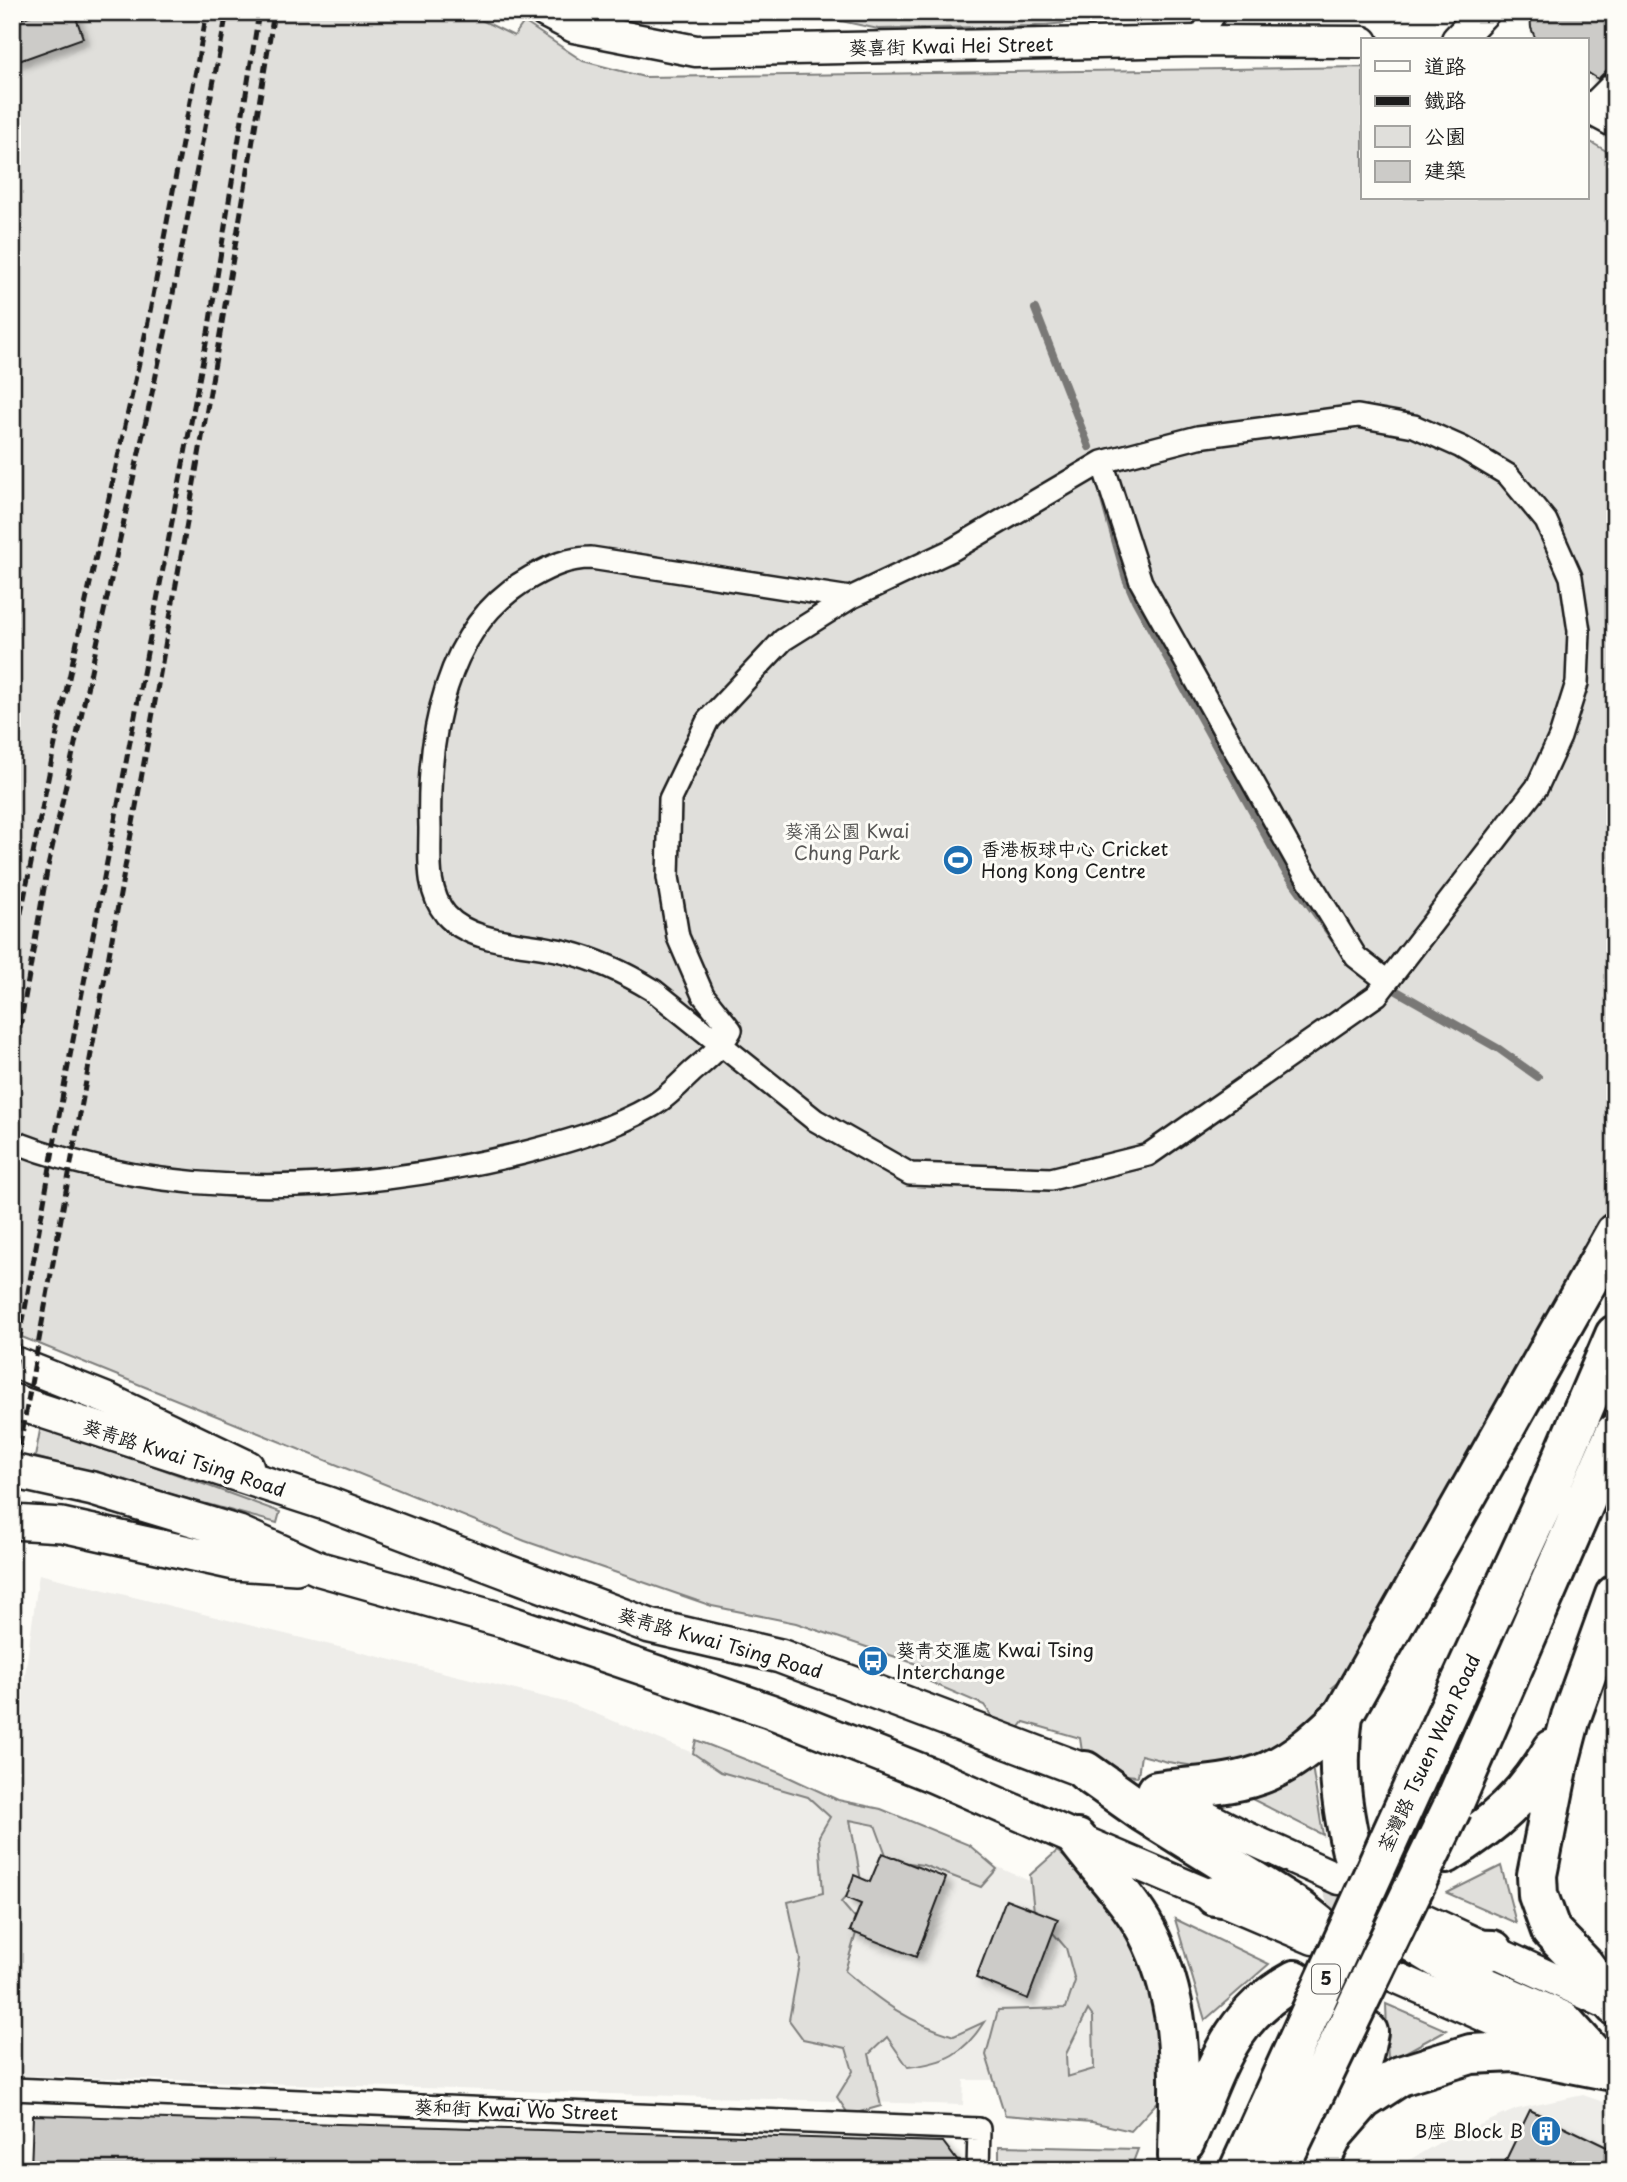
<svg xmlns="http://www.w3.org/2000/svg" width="1627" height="2182" viewBox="0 0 1627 2182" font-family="'Playpen Sans','LXGW WenKai TC',sans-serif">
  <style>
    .built { fill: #eeede9 }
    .green { fill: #e0dfdb; stroke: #7e7e7c; stroke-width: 2; fill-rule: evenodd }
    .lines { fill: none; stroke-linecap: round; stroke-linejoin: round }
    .stream { stroke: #797876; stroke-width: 8 }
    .building { fill: #cccbc8; stroke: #1c1c1c; stroke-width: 2; filter: url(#shadow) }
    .highway-tunnel { stroke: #dbdad6; stroke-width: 38; stroke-dasharray: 38 19; stroke-linecap: butt }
    .street-casing { stroke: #1c1c1c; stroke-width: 26 }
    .secondary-casing { stroke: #1c1c1c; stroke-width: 35 }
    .primary-casing { stroke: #1c1c1c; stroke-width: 38 }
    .highway-casing { stroke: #1c1c1c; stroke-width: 44 }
    .street { stroke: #fdfcf7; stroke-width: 21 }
    .secondary { stroke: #fdfcf7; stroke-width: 30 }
    .primary { stroke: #fdfcf7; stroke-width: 33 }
    .highway { stroke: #fdfcf7; stroke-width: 38 }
    .rail { stroke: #1c1c1c; stroke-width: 5; stroke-dasharray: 10 5; stroke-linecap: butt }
    .highway-bridge-casing { stroke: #1c1c1c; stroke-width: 44; stroke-linecap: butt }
    .highway-bridge { stroke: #fdfcf7; stroke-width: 38 }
    .labels { text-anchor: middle; stroke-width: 6; stroke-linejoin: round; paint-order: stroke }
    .shield { fill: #fdfcf7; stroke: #605f5e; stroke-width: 2 }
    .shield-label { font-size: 18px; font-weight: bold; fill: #1c1c1c }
    .street-label { font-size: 19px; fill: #1c1c1c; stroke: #fdfcf7 }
    .park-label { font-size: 19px; fill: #575655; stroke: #fdfcf7 }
    .poi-label { font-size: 19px; fill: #1c1c1c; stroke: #fdfcf7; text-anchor: start }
  </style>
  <defs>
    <filter id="shadow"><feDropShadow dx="6" dy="6" stdDeviation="3.5" flood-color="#0004"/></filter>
  </defs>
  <rect width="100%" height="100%" fill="#fdfcf7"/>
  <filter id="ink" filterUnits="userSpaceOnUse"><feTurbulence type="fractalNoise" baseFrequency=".0143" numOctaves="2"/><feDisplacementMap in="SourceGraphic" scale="14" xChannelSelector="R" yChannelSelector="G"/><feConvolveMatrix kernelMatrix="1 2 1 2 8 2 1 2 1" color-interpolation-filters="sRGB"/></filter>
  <g filter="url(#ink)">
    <path class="built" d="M 39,1574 L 569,1703 L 693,1753 L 785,1782 L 937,1840 L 1034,1883 L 1089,1943 L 1114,2110 L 1002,2107 L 1002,2080 L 964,2080 L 963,2105 L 12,2075 L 12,1768 Z
      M 1583,2095 L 1615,2106 L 1615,2170 L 1392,2170 L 1442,2141 L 1517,2109 Z"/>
    <path class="green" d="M 12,12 L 465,12 L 514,36 L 524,22 L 583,61 L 644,77 L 1363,67 L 1363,198 L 1587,198 L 1587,140 L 1615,156 L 1615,1201 L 1349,1673 L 1332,1687 L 1341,1692 L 1289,1747 L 1222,1770 L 1168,1762 L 1141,1755 L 1138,1776 L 1085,1772 L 1080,1738 L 1024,1722 L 1009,1741 L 984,1705 L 923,1679 L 925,1667 L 796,1623 L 712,1606 L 525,1541 L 12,1333 Z
      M 800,12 L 1178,12 L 1035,26 L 878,29 Z
      M 41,1425 L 280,1512 L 277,1523 L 35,1457 Z
      M 696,1740 L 780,1773 L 838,1800 L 881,1809 L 969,1845 L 997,1869 L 981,1887 L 923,1865 L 888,1860 L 875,1825 L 850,1820 L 861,1881 L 841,1902 L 859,1923 L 845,1971 C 881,2002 908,2022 954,2036 L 984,2022 C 964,2054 945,2063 908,2067 L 887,2037 L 869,2054 L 881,2106 L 849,2115 L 837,2097 L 853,2071 L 846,2048 L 803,2039 L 789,2020 L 800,1959 L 788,1902 L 823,1893 L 819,1836 L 830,1817 L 808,1797 L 721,1772 L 693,1753 Z
      M 1312,1766 L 1323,1835 L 1246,1796 Z
      M 1057,1851 L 1089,1877 L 1157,1978 L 1164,2095 L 1131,2131 L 1092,2122 L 1005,2115 L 986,2055 L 998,2010 L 1066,2008 L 1075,1981 L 1066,1948 L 1034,1911 L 1030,1875 ZM 1088,2010 L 1093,2017 L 1094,2069 L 1067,2077 L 1066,2054 Z
      M 1501,1866 L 1516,1923 L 1447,1893 Z
      M 1175,1919 L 1269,1964 L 1205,2020 Z
      M 1386,2004 L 1446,2030 L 1388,2062 Z
      M 999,2146 L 1138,2149 L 1130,2170 L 999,2170 Z"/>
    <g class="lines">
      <path class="stream" d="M 1035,309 L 1089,447
        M 1103,497 L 1126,579 L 1135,600 L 1285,871 L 1334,939
        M 1395,990 L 1499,1049 L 1538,1077"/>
    </g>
    <path class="building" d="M 40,12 L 74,12 L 83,38 L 16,62 L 12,51 L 12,22 Z
      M 1530,12 L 1615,12 L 1615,62 L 1598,79 L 1587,72 L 1587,40 L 1536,40 L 1531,28 Z
      M 882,1853 L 946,1878 L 916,1957 L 850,1931 L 861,1904 L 846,1898 L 854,1875 L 870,1882 Z
      M 1006,1899 L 1058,1919 L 1028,1999 L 976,1978 Z
      M 1530,2110 L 1615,2151 L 1615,2170 L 1501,2170 Z
      M 33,2115 L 943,2142 L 964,2170 L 31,2170 Z"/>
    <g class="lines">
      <path class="highway-tunnel" d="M 1328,1905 L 1415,1873 L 1441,1857"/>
      <g class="street-casing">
        <path id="street" d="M 1197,41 L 1216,12
          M 1588,108 L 1615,81
          M 1102,462 L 1141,582 L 1297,861 L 1356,957 L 1387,981
          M 12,1141 C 173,1204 358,1193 523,1153 C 566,1142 613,1129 652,1106 C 667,1098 679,1084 692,1072 C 707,1059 721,1048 731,1030 L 703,995 L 678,937 L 668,877 L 670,799 L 708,720 L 783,640 L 850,598 L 952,550 L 1102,462 L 1198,437 L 1358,416 L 1414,426 L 1461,447 L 1508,475 L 1546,521 L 1571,577 L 1579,631 L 1577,683 L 1560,737 L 1537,787 L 1377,995 L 1148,1155 L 1051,1179 L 910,1174 L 815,1120 L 653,990 C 627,974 595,959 566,952 C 529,942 473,945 446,915 C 426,891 430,858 430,828 C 427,738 444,625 531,577 C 551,566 568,558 591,558 L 850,598
          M 12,2089 L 979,2129 L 978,2170"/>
      </g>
      <g class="secondary-casing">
        <path id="secondary" d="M 545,12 L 574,27 L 696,51 L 1197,41 L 1363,42
          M 1457,40 L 1484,12
          M 1587,107 L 1615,122
          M 12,1361 L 110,1400 L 248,1466
          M 1154,1790 L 1248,1838 L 1339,1879
          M 1078,1839 L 1313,1939
          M 1419,1917 L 1615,2007
          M 1393,1976 L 1569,2053"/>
      </g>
      <g class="primary-casing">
        <path id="primary" d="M 12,1401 L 328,1504 L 650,1626 L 780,1656 L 1085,1771
          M 12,1471 L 93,1489 L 239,1533 L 320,1569 L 502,1620 L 770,1711 L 934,1776 L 1077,1839
          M 12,1522 L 62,1525 L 234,1563 L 296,1567"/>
      </g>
      <g class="highway-casing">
        <path id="highway" d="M 1615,1595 L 1571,1717 L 1559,1763 L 1537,1875 L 1538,1895 L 1551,1931 L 1584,1965 L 1615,2006
          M 1343,1715 C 1336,1766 1341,1803 1352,1852
          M 1085,1771 L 1143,1812 L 1299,1909 L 1319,1925
          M 1412,1789 L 1545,1499 L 1615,1335
          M 1157,1791 C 1193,1786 1236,1786 1269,1771 C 1298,1758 1320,1737 1343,1715 L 1615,1233
          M 1452,1808 L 1615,1433
          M 1077,1839 C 1099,1869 1128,1897 1146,1930 C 1186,2006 1179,2075 1178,2157
          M 1446,1854 C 1494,1825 1525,1797 1553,1749
          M 1215,1896 L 1285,1906
          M 1409,1940 L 1482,1985 L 1563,2021 L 1607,2070
          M 1422,1948 L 1493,1950
          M 1337,2130 L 1363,2100 L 1400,2076 L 1471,2054 L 1515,2052 L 1607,2070
          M 1185,2142 C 1215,2075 1226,2017 1295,1980
          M 1315,2170 C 1340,2125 1360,2082 1368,2032"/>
      </g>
      <use href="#street" class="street"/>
      <use href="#secondary" class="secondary"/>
      <use href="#primary" class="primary"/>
      <use href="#highway" class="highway"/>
      <path class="rail" d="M 12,958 L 61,714 L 148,322 L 207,12
        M 12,1073 L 47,871 L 167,325 L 227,12
        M 12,1383 L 65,1082 L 208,333 L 259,12
        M 12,1490 C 100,997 194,506 274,12"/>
      <g class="highway-bridge-casing">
        <path id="highway-bridge" d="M 1239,2170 L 1412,1789
          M 1278,2170 L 1452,1808"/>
      </g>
      <use href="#highway-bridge" class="highway-bridge"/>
    </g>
  </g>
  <defs>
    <g id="stadium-disc" transform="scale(1.575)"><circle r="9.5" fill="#1f6fb2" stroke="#fdfcf7"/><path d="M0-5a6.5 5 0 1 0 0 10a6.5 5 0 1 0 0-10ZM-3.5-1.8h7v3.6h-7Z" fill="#fff"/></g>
    <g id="bus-disc" transform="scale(1.575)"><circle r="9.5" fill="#1f6fb2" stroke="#fdfcf7"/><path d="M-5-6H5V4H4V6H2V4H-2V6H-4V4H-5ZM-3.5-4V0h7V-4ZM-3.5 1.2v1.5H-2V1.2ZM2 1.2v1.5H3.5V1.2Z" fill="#fff"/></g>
    <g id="building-disc" transform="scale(1.575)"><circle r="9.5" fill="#1f6fb2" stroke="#fdfcf7"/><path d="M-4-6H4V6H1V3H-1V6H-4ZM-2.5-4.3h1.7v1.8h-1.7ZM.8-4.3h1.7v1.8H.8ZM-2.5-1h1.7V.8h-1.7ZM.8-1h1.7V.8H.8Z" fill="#fff"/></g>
  </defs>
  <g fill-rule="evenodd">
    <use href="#stadium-disc" x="958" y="860"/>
    <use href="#bus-disc" x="873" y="1661"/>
    <use href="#building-disc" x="1546" y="2131"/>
  </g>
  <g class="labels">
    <rect class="shield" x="1312" y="1964.5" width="28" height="29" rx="5"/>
    <g class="shield-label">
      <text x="1326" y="1985">5</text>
    </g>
    <g class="street-label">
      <text transform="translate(951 46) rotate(-1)" y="7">葵喜街 Kwai Hei Street</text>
      <text transform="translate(184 1458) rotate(18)" y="7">葵青路 Kwai Tsing Road</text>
      <text transform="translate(720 1643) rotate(16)" y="7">葵青路 Kwai Tsing Road</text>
      <text transform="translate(1429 1753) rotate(-65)" y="7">荃灣路 Tsuen Wan Road</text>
      <text transform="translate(516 2110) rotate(2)" y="7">葵和街 Kwai Wo Street</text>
    </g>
    <g class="park-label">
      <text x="847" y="838">葵涌公園 Kwai<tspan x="847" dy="22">Chung Park</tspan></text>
    </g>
    <g class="poi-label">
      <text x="981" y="856">香港板球中心 Cricket<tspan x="981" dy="22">Hong Kong Centre</tspan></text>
      <text x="896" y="1657">葵青交滙處 Kwai Tsing<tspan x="896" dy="22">Interchange</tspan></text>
      <text x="1523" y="2138" text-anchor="end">B座 Block B</text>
    </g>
  </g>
  <rect width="1627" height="2182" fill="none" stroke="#fdfcf7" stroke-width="42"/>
  <rect x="21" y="21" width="1585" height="2140" fill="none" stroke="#1c1c1c" stroke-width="2.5" filter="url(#ink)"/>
  <rect x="1361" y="38" width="228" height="161" fill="#fdfcf7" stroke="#a3a29f" stroke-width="2"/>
  <rect x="1375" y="61" width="35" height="10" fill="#fdfcf7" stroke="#a3a29f" stroke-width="2"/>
  <text x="1424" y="74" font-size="21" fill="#1c1c1c">道路</text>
  <rect x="1375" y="96" width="35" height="10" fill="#1c1c1c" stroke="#a3a29f" stroke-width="2"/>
  <text x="1424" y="108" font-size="21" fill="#1c1c1c">鐵路</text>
  <rect x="1375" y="126" width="35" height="21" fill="#e0dfdb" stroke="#a3a29f" stroke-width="2"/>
  <text x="1424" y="144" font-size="21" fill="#1c1c1c">公園</text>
  <rect x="1375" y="161" width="35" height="21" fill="#cccbc8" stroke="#a3a29f" stroke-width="2"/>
  <text x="1424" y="178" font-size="21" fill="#1c1c1c">建築</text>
</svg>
